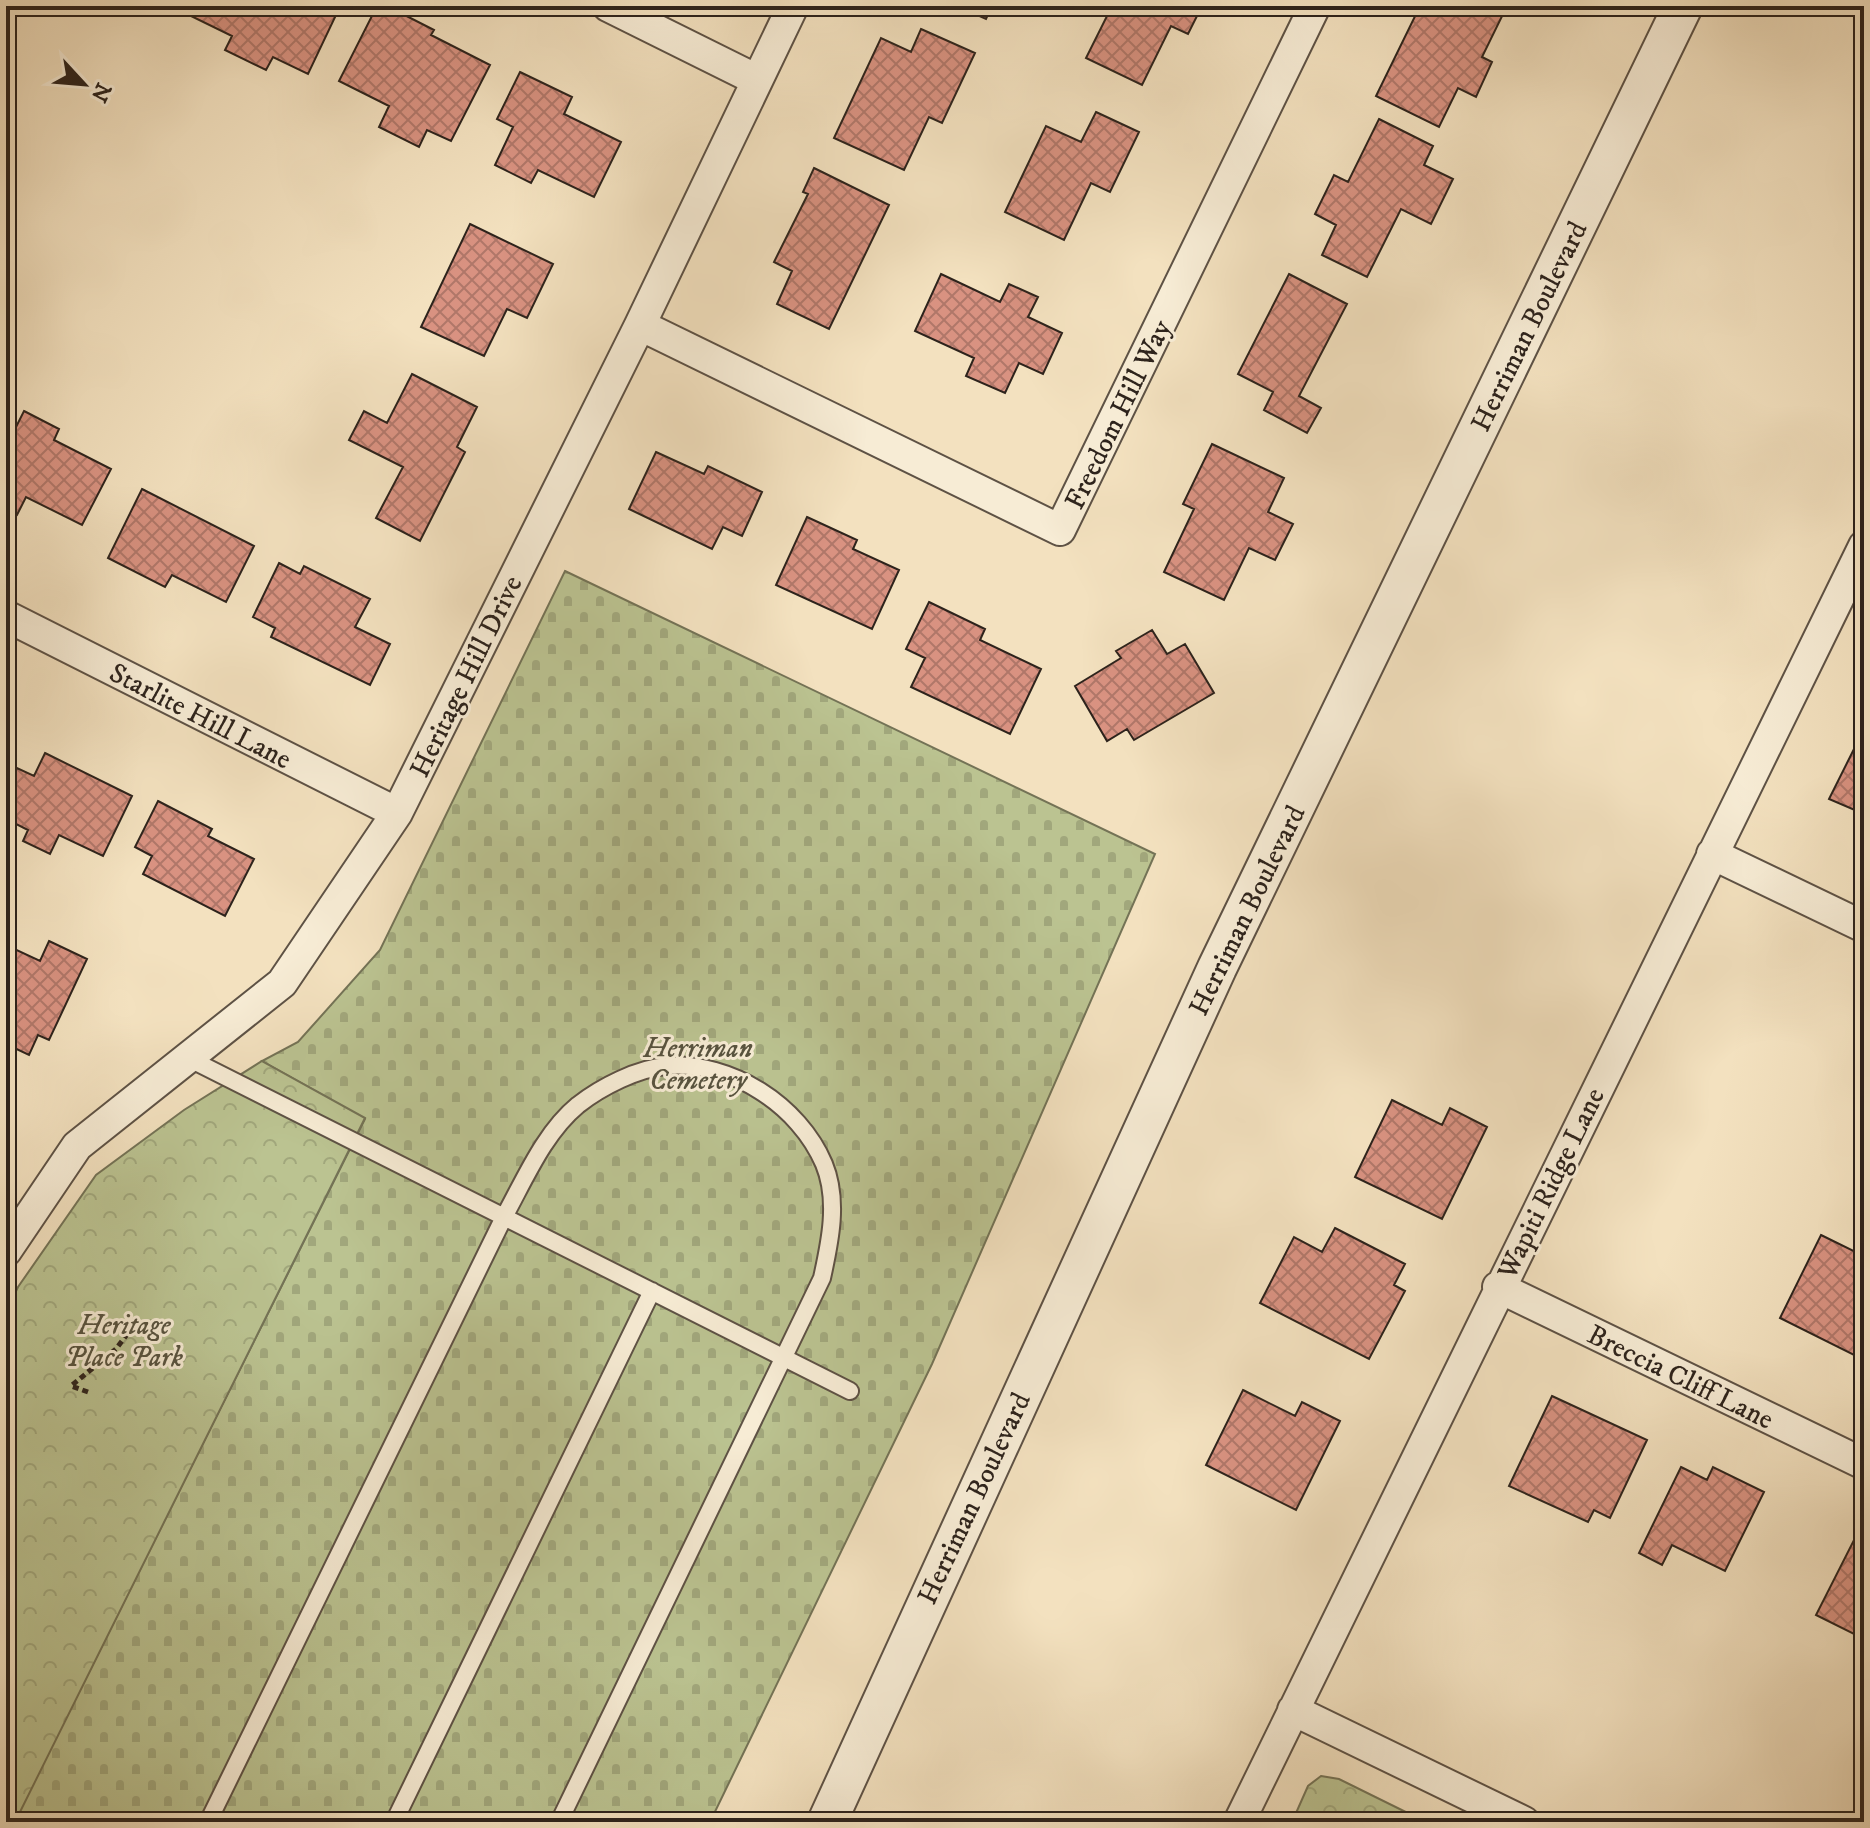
<svg xmlns="http://www.w3.org/2000/svg" width="1870" height="1828" viewBox="0 0 1870 1828" font-family="'IM FELL DW Pica',serif">
  <style>
    .cemetery { fill: url(#cemetery-stones); stroke: #747356; stroke-width: 2 }
    .park { fill: url(#park-crowns); stroke: #747356; stroke-width: 2 }
    .building { fill: url(#building-cross-hatch); stroke: #2d231c; stroke-width: 2 }
    .lines { fill: none; stroke-linecap: round; stroke-linejoin: round }
    .service-casing { stroke: #5e5245; stroke-width: 20 }
    .minor-casing { stroke: #5e5245; stroke-width: 34 }
    .tertiary-casing { stroke: #5e5245; stroke-width: 42 }
    .path { stroke: #2d231c; stroke-width: 5; stroke-dasharray: 6 4; stroke-linecap: butt }
    .service { stroke: #f7ecd5; stroke-width: 16 }
    .minor { stroke: #f7ecd5; stroke-width: 30 }
    .tertiary { stroke: #f7ecd5; stroke-width: 38 }
    .labels { text-anchor: middle; stroke-width: 6; stroke-linejoin: round; paint-order: stroke }
    .street-label { font-size: 28px; fill: #2d231c; stroke: #f7ecd5 }
    .park-label { font-size: 28px; font-style: italic; fill: #58533f; stroke: #f7ecd5 }
  </style>
  <defs>
    <pattern id="cemetery-stones" width="16" height="16" patternUnits="userSpaceOnUse" patternTransform="scale(2)"><rect width="16" height="16" fill="#bbc391"/><path d="M2 7V4a2 2 0 0 1 4 0v3zM10 15v-3a2 2 0 0 1 4 0v3z" fill="#a1a77c"/></pattern>
    <pattern id="park-crowns" width="20" height="18" patternUnits="userSpaceOnUse" patternTransform="scale(2)"><rect width="20" height="18" fill="#bbc391"/><path d="M2 6a3 3 0 1 1 6 0M12 15a3 3 0 1 1 6 0" fill="none" stroke="#a1a77c"/></pattern>
    <pattern id="building-cross-hatch" width="8" height="8" patternUnits="userSpaceOnUse" patternTransform="scale(2)"><rect width="8" height="8" fill="#d99281"/><path d="M0 0l8 8M0 8l8-8" fill="none" stroke="#b07769"/></pattern>
  </defs>
  <rect width="100%" height="100%" fill="#f3e1bf"/>
  <filter id="stains"><feTurbulence type="fractalNoise" baseFrequency=".0025" numOctaves="4"/><feColorMatrix values="0 0 0 0 .2 0 0 0 0 .09 0 0 0 0 .02 0 0 0 .5 -.17"/></filter>
  <radialGradient id="worn" r=".72"><stop offset=".6" stop-color="#630" stop-opacity="0"/><stop offset="1" stop-color="#630" stop-opacity=".3"/></radialGradient>
  <path class="cemetery" d="M 565,571 L 1155,854 L 932,1364 L 710,1822 L 14,1822 L 365,1119 L 262,1061 L 298,1042 L 380,950 Z"/>
  <path class="park" d="M 262,1061 L 365,1118 L 15,1822 L 6,1822 L 6,1312 L 18,1287 L 96,1175 L 184,1110 Z
    M 1321,1776 L 1339,1779 L 1426,1822 L 1292,1822 L 1308,1786 Z"/>
  <path class="building" d="M 196,6 L 317,6 L 336,15 L 308,74 L 273,57 L 266,70 L 225,50 L 232,36 L 191,16 Z
    M 377,6 L 387,6 L 434,30 L 431,35 L 490,65 L 451,141 L 427,130 L 419,147 L 379,127 L 389,106 L 339,81 Z
    M 957,6 L 992,6 L 986,19 Z
    M 1112,6 L 1202,6 L 1188,34 L 1171,26 L 1142,85 L 1086,58 Z
    M 1420,6 L 1507,6 L 1482,57 L 1492,62 L 1476,97 L 1458,88 L 1439,127 L 1376,96 Z
    M 921,29 L 975,53 L 942,123 L 929,117 L 904,170 L 834,138 L 881,38 L 911,52 Z
    M 520,72 L 572,97 L 564,114 L 621,142 L 594,197 L 538,170 L 531,183 L 495,165 L 513,127 L 497,119 Z
    M 1096,112 L 1139,132 L 1110,192 L 1091,183 L 1064,240 L 1005,212 L 1046,126 L 1081,142 Z
    M 1379,119 L 1433,146 L 1424,165 L 1453,179 L 1431,224 L 1401,209 L 1367,277 L 1322,255 L 1336,225 L 1315,214 L 1334,175 L 1348,182 Z
    M 814,168 L 889,205 L 829,329 L 777,304 L 792,271 L 774,262 L 808,194 L 803,192 Z
    M 470,224 L 553,264 L 527,318 L 507,309 L 484,356 L 421,327 Z
    M 941,274 L 1000,302 L 1009,284 L 1038,297 L 1028,317 L 1062,333 L 1043,374 L 1019,363 L 1005,393 L 966,376 L 974,358 L 915,331 Z
    M 1289,274 L 1347,304 L 1299,396 L 1321,408 L 1307,433 L 1264,410 L 1273,392 L 1238,374 Z
    M 412,374 L 477,407 L 457,447 L 465,452 L 420,541 L 376,518 L 403,467 L 349,440 L 364,411 L 387,423 Z
    M 24,411 L 59,429 L 54,440 L 111,469 L 82,525 L 26,497 L 17,515 L 6,509 L 6,434 L 11,437 Z
    M 1212,444 L 1284,478 L 1268,512 L 1293,524 L 1275,560 L 1249,548 L 1224,600 L 1164,572 L 1194,509 L 1183,504 Z
    M 656,452 L 704,474 L 708,466 L 762,492 L 742,536 L 723,527 L 712,549 L 629,509 Z
    M 142,489 L 254,546 L 226,602 L 172,575 L 165,587 L 108,558 Z
    M 807,517 L 857,540 L 853,549 L 899,570 L 872,629 L 776,585 Z
    M 279,563 L 300,574 L 304,566 L 370,599 L 355,627 L 390,644 L 370,685 L 271,637 L 275,628 L 253,617 Z
    M 929,602 L 985,629 L 980,640 L 1041,669 L 1010,734 L 911,687 L 925,658 L 906,649 Z
    M 1152,630 L 1167,654 L 1185,644 L 1214,693 L 1134,740 L 1127,729 L 1107,741 L 1075,686 L 1121,658 L 1116,651 Z
    M 1864,729 L 1864,814 L 1829,799 Z
    M 45,753 L 132,796 L 103,856 L 59,835 L 50,854 L 23,841 L 28,830 L 6,819 L 6,790 L 17,768 L 34,776 Z
    M 158,801 L 212,829 L 208,836 L 254,859 L 225,916 L 143,874 L 152,856 L 135,847 Z
    M 49,941 L 87,959 L 49,1040 L 38,1035 L 29,1055 L 6,1044 L 6,945 L 40,961 Z
    M 1392,1100 L 1442,1125 L 1450,1108 L 1487,1127 L 1442,1219 L 1355,1177 Z
    M 1335,1228 L 1405,1264 L 1394,1285 L 1405,1291 L 1369,1359 L 1260,1303 L 1294,1237 L 1322,1252 Z
    M 1821,1235 L 1864,1256 L 1864,1360 L 1780,1318 Z
    M 1243,1390 L 1295,1416 L 1302,1402 L 1340,1421 L 1296,1510 L 1206,1465 Z
    M 1552,1396 L 1647,1440 L 1610,1518 L 1594,1510 L 1588,1522 L 1509,1486 Z
    M 1681,1467 L 1707,1480 L 1713,1467 L 1764,1492 L 1725,1571 L 1672,1545 L 1662,1565 L 1639,1553 Z
    M 1854,1540 L 1864,1545 L 1864,1639 L 1816,1615 Z"/>
  <g class="lines">
    <g class="service-casing">
      <path id="service" d="M 188,1058 L 850,1391
        M 208,1822 L 504,1217 C 525,1179 544,1133 578,1105 C 601,1087 638,1068 667,1066 C 731,1061 799,1105 824,1164 C 839,1200 830,1242 822,1278 L 559,1822
        M 394,1822 L 652,1291"/>
    </g>
    <g class="minor-casing">
      <path id="minor" d="M 608,6 L 757,80
        M 640,325 L 1060,530 L 1315,6
        M 6,616 L 397,813
        M 1712,854 L 1864,927
        M 6,1251 L 77,1146 L 282,983 L 397,813 L 640,325 L 793,6
        M 1498,1287 L 1864,1464
        M 1293,1710 L 1524,1822
        M 1239,1822 L 1864,546"/>
    </g>
    <g class="tertiary-casing">
      <path id="tertiary" d="M 827,1822 L 1217,968 L 1683,6"/>
    </g>
    <path class="path" d="M 88,1392 L 71,1386 L 116,1349 L 137,1321"/>
    <use href="#service" class="service"/>
    <use href="#minor" class="minor"/>
    <use href="#tertiary" class="tertiary"/>
  </g>
  <g class="labels">
    <g class="street-label">
      <text transform="translate(1528 326) rotate(-64)" y="10">Herriman Boulevard</text>
      <text transform="translate(1117 414) rotate(-64)" y="10">Freedom Hill Way</text>
      <text transform="translate(465 676) rotate(-64)" y="10">Heritage Hill Drive</text>
      <text transform="translate(201 715) rotate(27)" y="10">Starlite Hill Lane</text>
      <text transform="translate(1246 910) rotate(-64)" y="10">Herriman Boulevard</text>
      <text transform="translate(1550 1183) rotate(-64)" y="10">Wapiti Ridge Lane</text>
      <text transform="translate(1681 1376) rotate(26)" y="10">Breccia Cliff Lane</text>
      <text transform="translate(973 1498) rotate(-65)" y="10">Herriman Boulevard</text>
    </g>
    <g class="park-label">
      <text x="698" y="1057">Herriman<tspan x="698" dy="32">Cemetery</tspan></text>
      <text x="124" y="1334">Heritage<tspan x="124" dy="32">Place Park</tspan></text>
    </g>
  </g>
  <rect width="1870" height="1828" fill="none" stroke="#f3e1bf" stroke-width="32"/>
  <rect x="8" y="8" width="1854" height="1812" fill="none" stroke="#2d231c" stroke-width="4"/>
  <rect x="16" y="16" width="1838" height="1796" fill="none" stroke="#2d231c" stroke-width="2"/>
  <g transform="translate(84 84) rotate(116)" stroke="#f7ecd5" stroke-width="6" paint-order="stroke">
  <path d="M0-6L14 30L0 20L-14 30Z" fill="#2d231c"/>
  <text y="-12" font-size="22" font-weight="bold" text-anchor="middle" fill="#2d231c">N</text>
  </g>
  <rect width="100%" height="100%" filter="url(#stains)"/>
  <rect width="100%" height="100%" fill="url(#worn)"/>
</svg>
